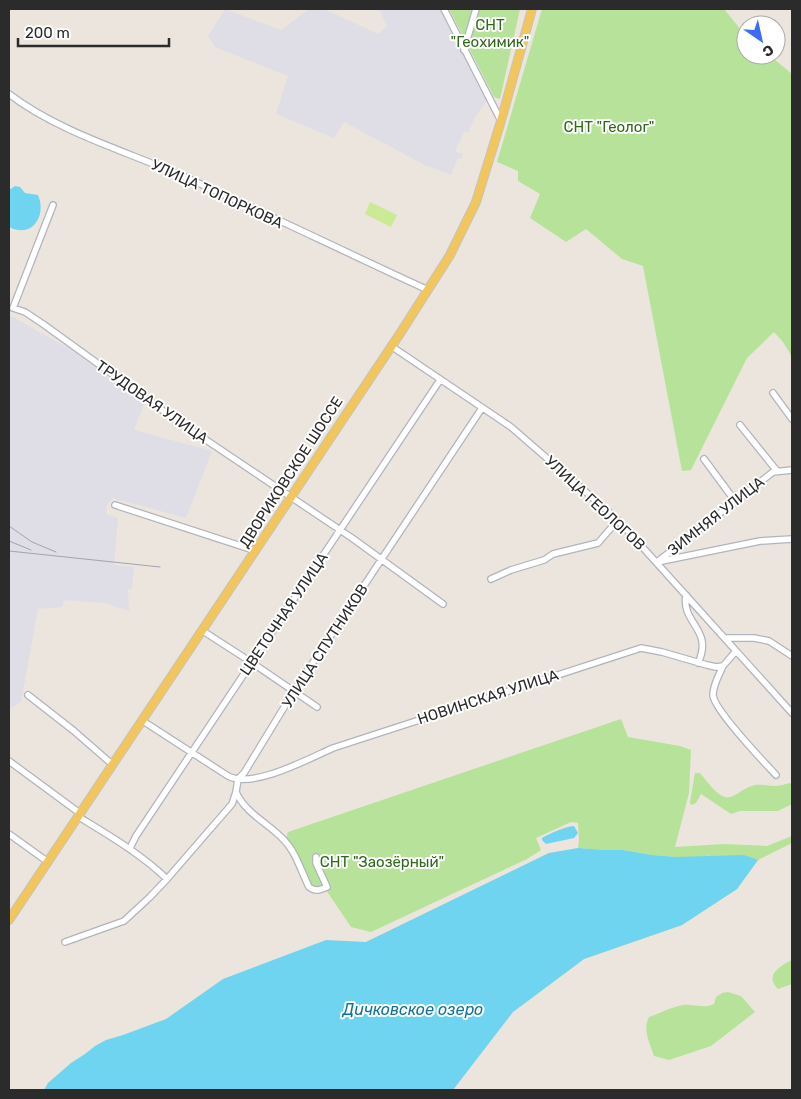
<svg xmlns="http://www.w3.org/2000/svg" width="801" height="1099" viewBox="0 0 801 1099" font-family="Rubik,sans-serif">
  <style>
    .industrial { fill: #dfdde5 }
    .green { fill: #b6e399 }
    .pitch { fill: #cbea95 }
    .water { fill: #6fd4ef }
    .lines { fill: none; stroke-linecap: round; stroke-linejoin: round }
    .minor-casing { stroke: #b1b4be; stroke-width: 8 }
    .major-casing { stroke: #c4c4c4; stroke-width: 10 }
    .minor { stroke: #fff; stroke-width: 5.5 }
    .major { stroke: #f1c65d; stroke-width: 8 }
    .rail { stroke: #9fa4b5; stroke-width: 1 }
    .labels { text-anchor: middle; stroke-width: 4; stroke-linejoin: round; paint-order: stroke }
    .park-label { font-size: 15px; fill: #2f681a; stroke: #fff }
    .street-label { font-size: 15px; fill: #2b2b2b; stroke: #fff }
    .water-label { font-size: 16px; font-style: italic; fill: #0d739c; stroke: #fff }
  </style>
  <rect width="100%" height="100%" fill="#ece5dd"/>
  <path class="industrial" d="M 225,9 L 281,30 L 309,9 L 324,9 L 378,34 L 387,26 L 379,9 L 440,9 L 487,100 L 474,119 L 468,133 L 464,132 L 455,151 L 463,154 L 461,159 L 458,158 L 451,175 L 425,165 L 344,122 L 334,138 L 276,114 L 288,76 L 215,47 L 208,36 Z
    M 9,315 L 72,350 L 144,404 L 134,430 L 212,451 L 186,518 L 113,498 L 107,505 L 106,514 L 118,518 L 114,565 L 134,567 L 132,589 L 128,589 L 129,611 L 105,603 L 64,600 L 62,607 L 38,609 L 21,702 L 9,709 Z"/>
  <path class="green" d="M 449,9 L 520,9 L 500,99 L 494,97 Z
    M 542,9 L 724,9 L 746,36 L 746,55 L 769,55 L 792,74 L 792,357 L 783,342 L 774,332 L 747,358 L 691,470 L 682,471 L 643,266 L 622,259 L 586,229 L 566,242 L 530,218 L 540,194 L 518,181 L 518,171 L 497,162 Z
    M 621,719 L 628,737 L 680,746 L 691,750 L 689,793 L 675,847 L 724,844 L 767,846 L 792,836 L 792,843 L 758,860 L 737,889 L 682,925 L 584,959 L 521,1006 L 366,942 L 549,853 L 706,871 L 708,855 L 697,863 L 677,857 L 652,855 L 623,850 L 606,850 L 578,848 L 579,840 L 578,823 L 571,822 L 536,838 L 541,850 L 527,859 L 371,932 L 351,927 L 326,890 L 311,885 L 296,853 L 286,838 L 288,832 Z
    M 695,773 L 700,773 C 707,781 721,803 733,796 C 741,792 746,787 755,785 C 762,784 767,786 774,786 C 779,786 785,784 790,783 L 792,785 L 792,804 L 778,811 L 740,811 L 731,814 L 701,794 L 696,803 L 691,805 L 690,802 Z
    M 792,960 L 792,984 L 778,989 C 764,975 780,966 792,960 Z
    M 728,992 L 741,996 L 755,1012 L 711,1046 L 669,1060 L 654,1056 C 650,1043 642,1030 649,1017 C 660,1013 672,1007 683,1005 C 694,1004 704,1009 714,1004 L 716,997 L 722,993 Z"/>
  <path class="pitch" d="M 370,202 L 397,215 L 391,227 L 365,214 Z"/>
  <path class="water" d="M 15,186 L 20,187 L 25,193 L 38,195 C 47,216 32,239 9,227 L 9,190 Z
    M 574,826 L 578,833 L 574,838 L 546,844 L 542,840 L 542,838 C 551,833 564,827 574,826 Z
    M 578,848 L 606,850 L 623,850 L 652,855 L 677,857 L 744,855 L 758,860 L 737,889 L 682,925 L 584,959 L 513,1012 L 453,1090 L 44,1090 L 48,1083 L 71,1063 L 85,1054 L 95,1046 L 106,1040 L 123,1035 L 166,1019 L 223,979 L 326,940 L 366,942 L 549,853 Z"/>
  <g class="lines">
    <g class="minor-casing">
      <path id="minor" d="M 444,9 L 501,121
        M 464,50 L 476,9
        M 9,94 C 60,133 129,152 187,178 C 268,214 347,253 428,290
        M 53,205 L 13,308 L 25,312 L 43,324 L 169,415 L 352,538 L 443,604
        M 391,346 L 511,427 L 618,520 L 792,713
        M 773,393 L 792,419
        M 740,425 L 777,471
        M 704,459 L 735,501
        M 792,470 L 773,472 L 657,562 L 760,541 L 792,539
        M 115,505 L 256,551
        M 491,579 L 511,570 L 544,560 L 553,554 L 598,543 L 618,520
        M 686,595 C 681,624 714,629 698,663
        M 203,631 L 251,662 L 317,707
        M 725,638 L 754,638 L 769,641 L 792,656
        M 723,666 C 719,675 713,685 713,695 C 714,710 764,762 776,775
        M 28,695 L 74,731 L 113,765
        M 143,721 L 228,776 C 253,789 308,759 333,748 L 641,648 L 662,652 L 707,665 L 716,667 L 723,666 L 736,651
        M 9,761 L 81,814
        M 236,792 C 245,813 268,823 283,839 C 296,852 301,871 309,887 C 315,892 320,890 327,887 L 316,863 L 316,857
        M 79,817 C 110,836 141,854 167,879
        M 9,834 L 48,862
        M 130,848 L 136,836 C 237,683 340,532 440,380
        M 65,942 L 124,921 L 150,897 L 167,879 L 232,804 L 236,792 L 238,779 L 244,773 L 294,691 L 482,408"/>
    </g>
    <g class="major-casing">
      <path id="major" d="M 9,920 L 401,332 L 450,255 L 476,202 L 501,121 L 532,9"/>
    </g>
    <use href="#minor" class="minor"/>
    <use href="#major" class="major"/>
    <path class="rail" d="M 9,526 L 32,542 L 56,552
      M 9,541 L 31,550
      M 9,551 L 160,567"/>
  </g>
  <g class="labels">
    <g class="park-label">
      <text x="490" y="30">СНТ<tspan x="490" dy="17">"Геохимик"</tspan></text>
      <text x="609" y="132">СНТ "Геолог"</text>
      <text x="382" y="867">СНТ "Заозёрный"</text>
    </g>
    <g class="street-label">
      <text transform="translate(217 194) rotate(25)" y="5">УЛИЦА ТОПОРКОВА</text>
      <text transform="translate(152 402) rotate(35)" y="5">ТРУДОВАЯ УЛИЦА</text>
      <text transform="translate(291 472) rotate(-57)" y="5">ДВОРИКОВСКОЕ ШОССЕ</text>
      <text transform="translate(595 503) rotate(43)" y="5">УЛИЦА ГЕОЛОГОВ</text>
      <text transform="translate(716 516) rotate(-38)" y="5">ЗИМНЯЯ УЛИЦА</text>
      <text transform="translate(284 614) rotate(-56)" y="5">ЦВЕТОЧНАЯ УЛИЦА</text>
      <text transform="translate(325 646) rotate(-57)" y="5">УЛИЦА СПУТНИКОВ</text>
      <text transform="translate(488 697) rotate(-18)" y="5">НОВИНСКАЯ УЛИЦА</text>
    </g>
    <g class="water-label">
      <text x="413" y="1015">Дичковское озеро</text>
    </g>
  </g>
  <rect width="801" height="1099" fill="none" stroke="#2b2b2b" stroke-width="20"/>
  <g transform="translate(761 40) rotate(146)"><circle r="24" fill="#ffffff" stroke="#aaaaaa"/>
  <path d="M0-4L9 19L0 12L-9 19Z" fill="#3c6afa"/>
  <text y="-8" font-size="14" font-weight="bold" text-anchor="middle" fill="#2b2b2b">С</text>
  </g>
  <path d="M18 38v8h151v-8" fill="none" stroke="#2b2b2b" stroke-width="2.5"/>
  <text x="25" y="38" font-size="15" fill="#2b2b2b" stroke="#ffffff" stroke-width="4" paint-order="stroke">200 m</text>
</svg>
